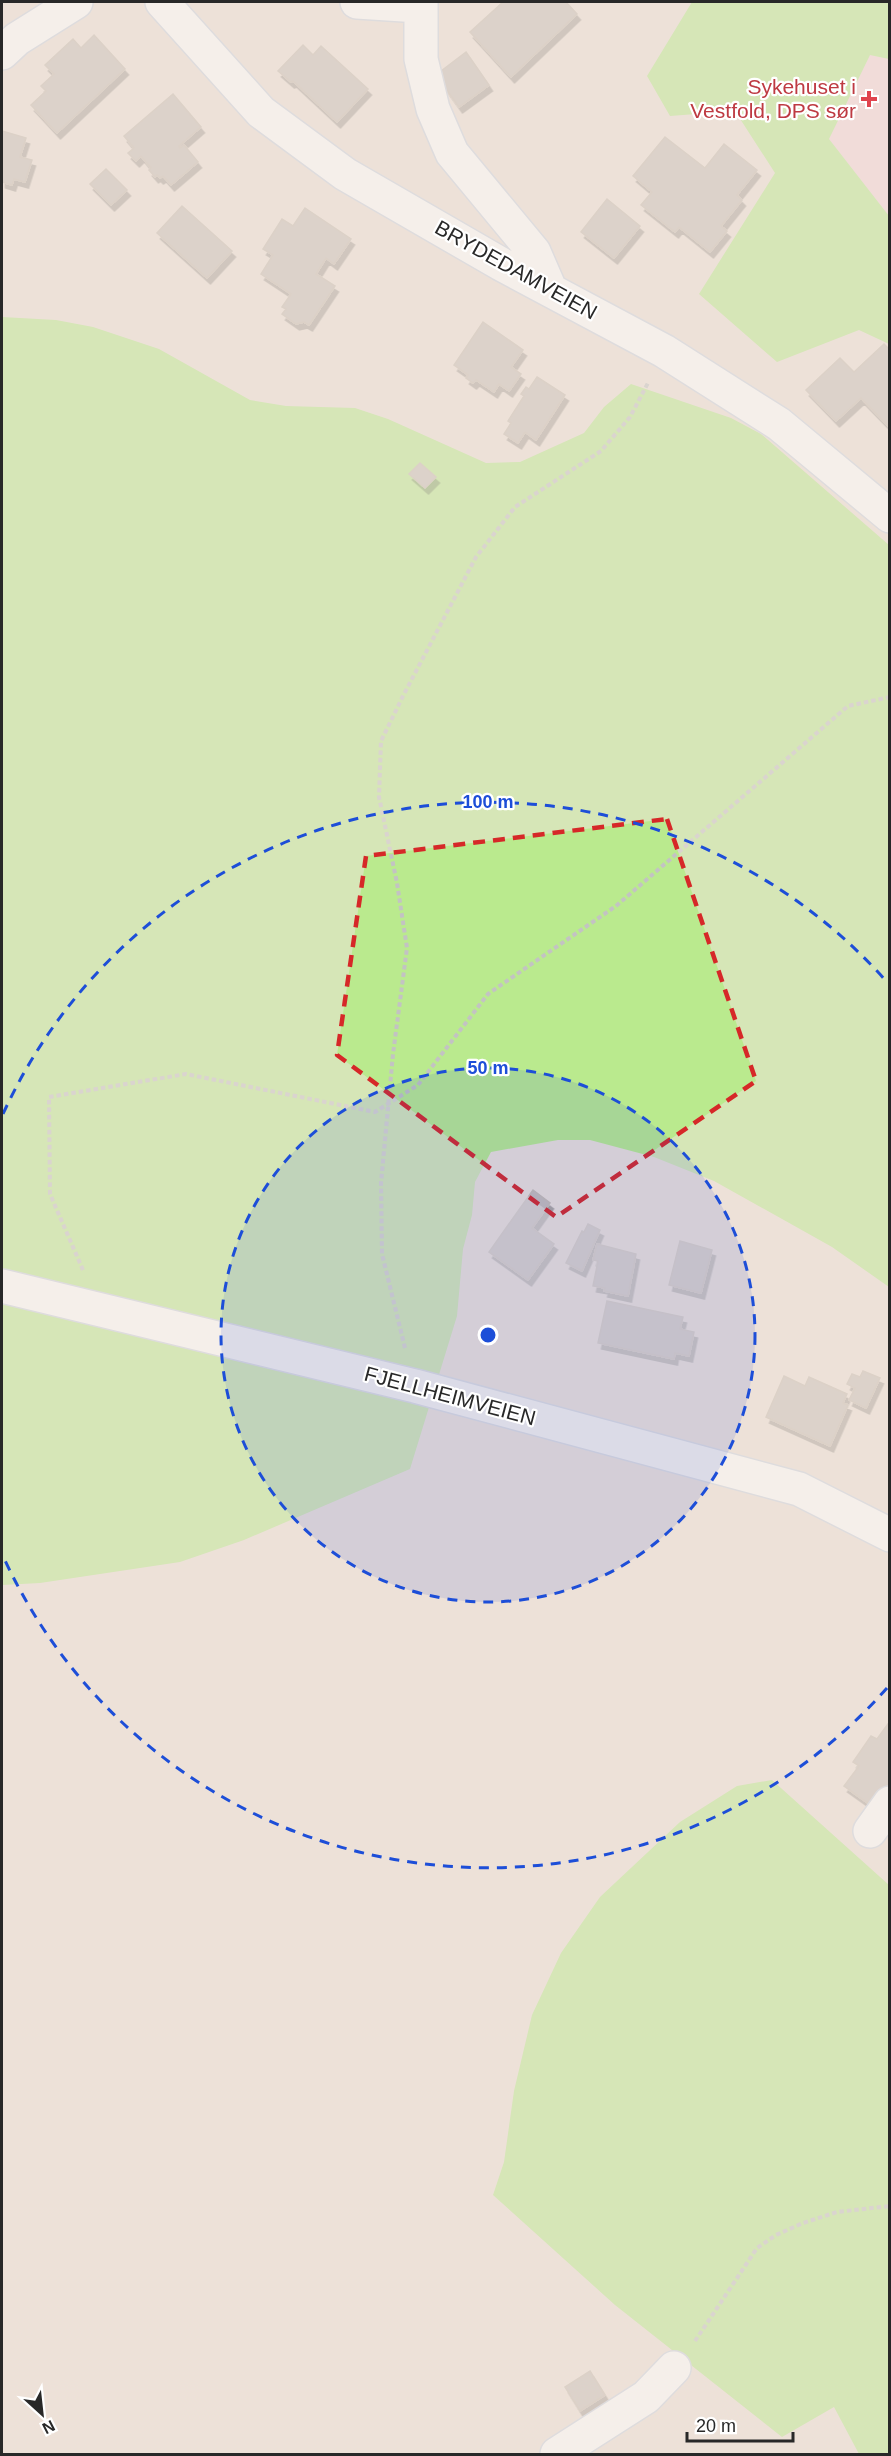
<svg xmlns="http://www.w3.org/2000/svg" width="891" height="2456" viewBox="0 0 891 2456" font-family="Helvetica,sans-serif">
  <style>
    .medical { fill: #f5d4da }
    .green { fill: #baea8e }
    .building { fill: #c8beb8; stroke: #c8bdb2; stroke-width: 1.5; filter: url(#shadow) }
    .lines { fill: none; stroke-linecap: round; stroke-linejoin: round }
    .minor-casing { stroke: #cdd5e3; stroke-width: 36 }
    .path { stroke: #c3c3c3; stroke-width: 4; stroke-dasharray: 4.5 3; stroke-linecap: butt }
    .minor { stroke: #fff; stroke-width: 33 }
    .marked { fill: none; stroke: #d62828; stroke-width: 4.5; stroke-dasharray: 12 8; stroke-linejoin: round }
    .ring { fill: none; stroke: #1d4ed8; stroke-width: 3; stroke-dasharray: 10 8 }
    .health-dot { fill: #e0444e; stroke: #fff; stroke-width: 2 }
    .labels { text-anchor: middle; stroke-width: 4.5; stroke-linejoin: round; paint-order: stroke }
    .health-label { font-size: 21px; fill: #be3a42; stroke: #fff; text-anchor: end }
    .street-label { font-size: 21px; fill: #282828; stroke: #fff }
    .centre { fill: #1d4ed8; stroke: #fff; stroke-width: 3 }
    .ring-label { font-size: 18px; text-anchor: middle; font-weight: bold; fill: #1d4ed8; stroke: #fff; stroke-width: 4.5; stroke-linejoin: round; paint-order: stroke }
  </style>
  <defs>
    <filter id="shadow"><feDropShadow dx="3.5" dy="6" stdDeviation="0" flood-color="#0004"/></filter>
  </defs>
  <rect width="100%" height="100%" fill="#ede1d8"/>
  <path class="medical" d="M 870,55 L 889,59 L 889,216 L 829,139 Z"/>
  <path class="green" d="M 692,2 L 889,2 L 889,59 L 870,55 L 829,139 L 889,216 L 889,344 L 859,330 L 777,362 L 699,294 L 775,173 L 735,111 L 670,116 L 647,76 Z
    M 2,317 L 56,320 L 93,327 L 159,349 L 250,400 L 286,406 L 355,408 L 388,419 L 486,463 L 520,462 L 584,433 L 604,407 L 631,384 L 731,418 L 761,434 L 889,545 L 889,1287 L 832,1247 L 714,1181 L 654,1157 L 590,1140 L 558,1140 L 491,1152 L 475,1182 L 472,1215 L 463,1249 L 457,1316 L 410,1469 L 244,1540 L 180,1562 L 40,1583 L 2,1585 Z
    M 772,1780 L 889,1885 L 889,2454 L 859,2454 L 834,2407 L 782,2437 L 615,2305 L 493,2195 L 504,2162 L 514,2091 L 532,2015 L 561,1953 L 600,1897 L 680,1822 L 737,1786 Z"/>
  <path class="building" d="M 503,2 L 566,2 L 577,14 L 511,77 L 470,32 Z
    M 94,35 L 125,69 L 57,133 L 31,105 L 46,91 L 41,86 L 54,74 L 45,65 L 73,39 L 81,48 Z
    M 303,45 L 313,55 L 321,46 L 368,89 L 337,122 L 293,81 L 291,82 L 278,71 Z
    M 466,52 L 489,85 L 459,107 L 436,75 Z
    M 173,94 L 201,127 L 179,146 L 180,148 L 184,145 L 198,162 L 171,185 L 163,176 L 160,178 L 157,175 L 155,177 L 149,170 L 151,168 L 141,156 L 136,161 L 128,153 L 134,148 L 124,136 Z
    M 2,131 L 26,138 L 20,157 L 32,160 L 25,182 L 14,179 L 12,185 L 2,182 Z
    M 665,137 L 705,168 L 724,144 L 757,170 L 737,195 L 742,200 L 721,226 L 727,231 L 710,252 L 679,227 L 675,232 L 641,205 L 652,192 L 633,176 Z
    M 106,169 L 127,190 L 111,205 L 90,184 Z
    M 607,199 L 640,226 L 614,258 L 581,232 Z
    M 182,206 L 232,251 L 207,278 L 157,233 Z
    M 305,208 L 351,239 L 334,264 L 326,258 L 316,274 L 335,286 L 309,325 L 304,322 L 296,324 L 282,314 L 286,309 L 282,307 L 291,294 L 261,274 L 273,255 L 263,249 L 282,219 L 293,226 Z
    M 483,322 L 523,350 L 511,367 L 521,374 L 509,391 L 499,384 L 494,392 L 476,380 L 473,383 L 466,378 L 468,375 L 454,365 Z
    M 884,344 L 890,350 L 890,428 L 861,398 L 836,421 L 806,390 L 840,358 L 854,372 Z
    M 537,377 L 565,395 L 536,440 L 525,432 L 518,443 L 504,434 L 511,423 L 508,421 L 524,396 L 521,394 L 526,387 L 529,389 Z
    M 420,463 L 436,477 L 425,488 L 409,474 Z
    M 533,1190 L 550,1203 L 532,1228 L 554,1244 L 528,1280 L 489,1252 Z
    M 588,1224 L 600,1230 L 582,1271 L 566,1263 L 582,1231 L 584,1232 Z
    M 680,1241 L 712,1250 L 701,1293 L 669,1285 Z
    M 597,1244 L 636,1254 L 628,1296 L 604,1291 L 605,1288 L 593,1286 L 598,1261 L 593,1260 Z
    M 607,1301 L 683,1317 L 680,1329 L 694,1332 L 689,1356 L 675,1353 L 674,1359 L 598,1343 Z
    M 863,1371 L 880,1378 L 866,1408 L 849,1400 L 855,1388 L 847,1384 L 852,1374 L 860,1377 Z
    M 784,1376 L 805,1386 L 809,1377 L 847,1394 L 843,1403 L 848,1405 L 830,1446 L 766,1417 Z
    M 890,1721 L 890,1796 L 879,1811 L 844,1786 L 859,1766 L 853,1762 L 871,1736 L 877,1739 Z
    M 590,2371 L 605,2395 L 580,2411 L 565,2387 Z"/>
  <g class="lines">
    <g class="minor-casing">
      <path id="minor" d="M 162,2 L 261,112 L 345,174 L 501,264 L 664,351 L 779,424 L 890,516
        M 357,2 L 419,6
        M 421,2 L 421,59 L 433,109 L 452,153 L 534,252 L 550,289
        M 2,53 L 17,39 L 76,2
        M 2,1286 L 415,1386 L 799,1489 L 890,1535
        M 870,1831 L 890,1803
        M 557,2454 L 646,2397 L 674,2368"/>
    </g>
    <path class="path" d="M 83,1270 L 50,1194 L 49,1097 L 186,1074 L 375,1112 L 418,1085 L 488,994 L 616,906 L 848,706 L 890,697
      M 405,1348 L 382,1254 L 381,1183 L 393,1054 L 407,948 L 397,883 L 379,797 L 381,741 L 403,696 L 476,557 L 515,507 L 601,451 L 630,417 L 649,381
      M 695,2341 L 757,2248 L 776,2235 L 803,2223 L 837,2212 L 890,2206"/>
    <use href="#minor" class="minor"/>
  </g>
  <path d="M0 0H891V2456H0ZM 667,819 L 756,1081 L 556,1217 L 337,1055 L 366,856 Z" fill="#ede1d8" fill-opacity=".55" fill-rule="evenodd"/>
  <path class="marked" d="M 667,819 L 756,1081 L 556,1217 L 337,1055 L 366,856 Z"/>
  <circle cx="488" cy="1335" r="267" fill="#1d4ed8" fill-opacity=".12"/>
  <g class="ring">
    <circle cx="488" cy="1335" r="267"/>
    <path d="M887 1688A533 533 0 0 1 3 1556M3 1114A533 533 0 0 1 887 982"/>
  </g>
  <path class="health-dot" d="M866 90h6v6h6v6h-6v6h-6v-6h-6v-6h6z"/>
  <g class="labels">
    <g class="health-label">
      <text x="856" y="94">Sykehuset i<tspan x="856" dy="24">Vestfold, DPS sør</tspan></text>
    </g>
    <g class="street-label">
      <text transform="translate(516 270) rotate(29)" y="7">BRYDEDAMVEIEN</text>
      <text transform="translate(450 1396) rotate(15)" y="7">FJELLHEIMVEIEN</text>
    </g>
  </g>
  <circle cx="488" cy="1335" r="9" class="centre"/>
  <g class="ring-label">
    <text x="488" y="808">100 m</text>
    <text x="488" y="1074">50 m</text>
  </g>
  <rect width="891" height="2456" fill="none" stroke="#282828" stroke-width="6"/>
  <g transform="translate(42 2414) rotate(153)" stroke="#ffffff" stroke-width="4.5" paint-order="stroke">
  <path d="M0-4.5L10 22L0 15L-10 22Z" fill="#282828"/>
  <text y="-9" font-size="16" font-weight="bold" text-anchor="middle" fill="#282828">N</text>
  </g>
  <path d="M687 2432v9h106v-9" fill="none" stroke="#282828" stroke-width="3"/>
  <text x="696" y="2432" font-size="18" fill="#282828" stroke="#ffffff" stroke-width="4.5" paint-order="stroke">20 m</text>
</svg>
